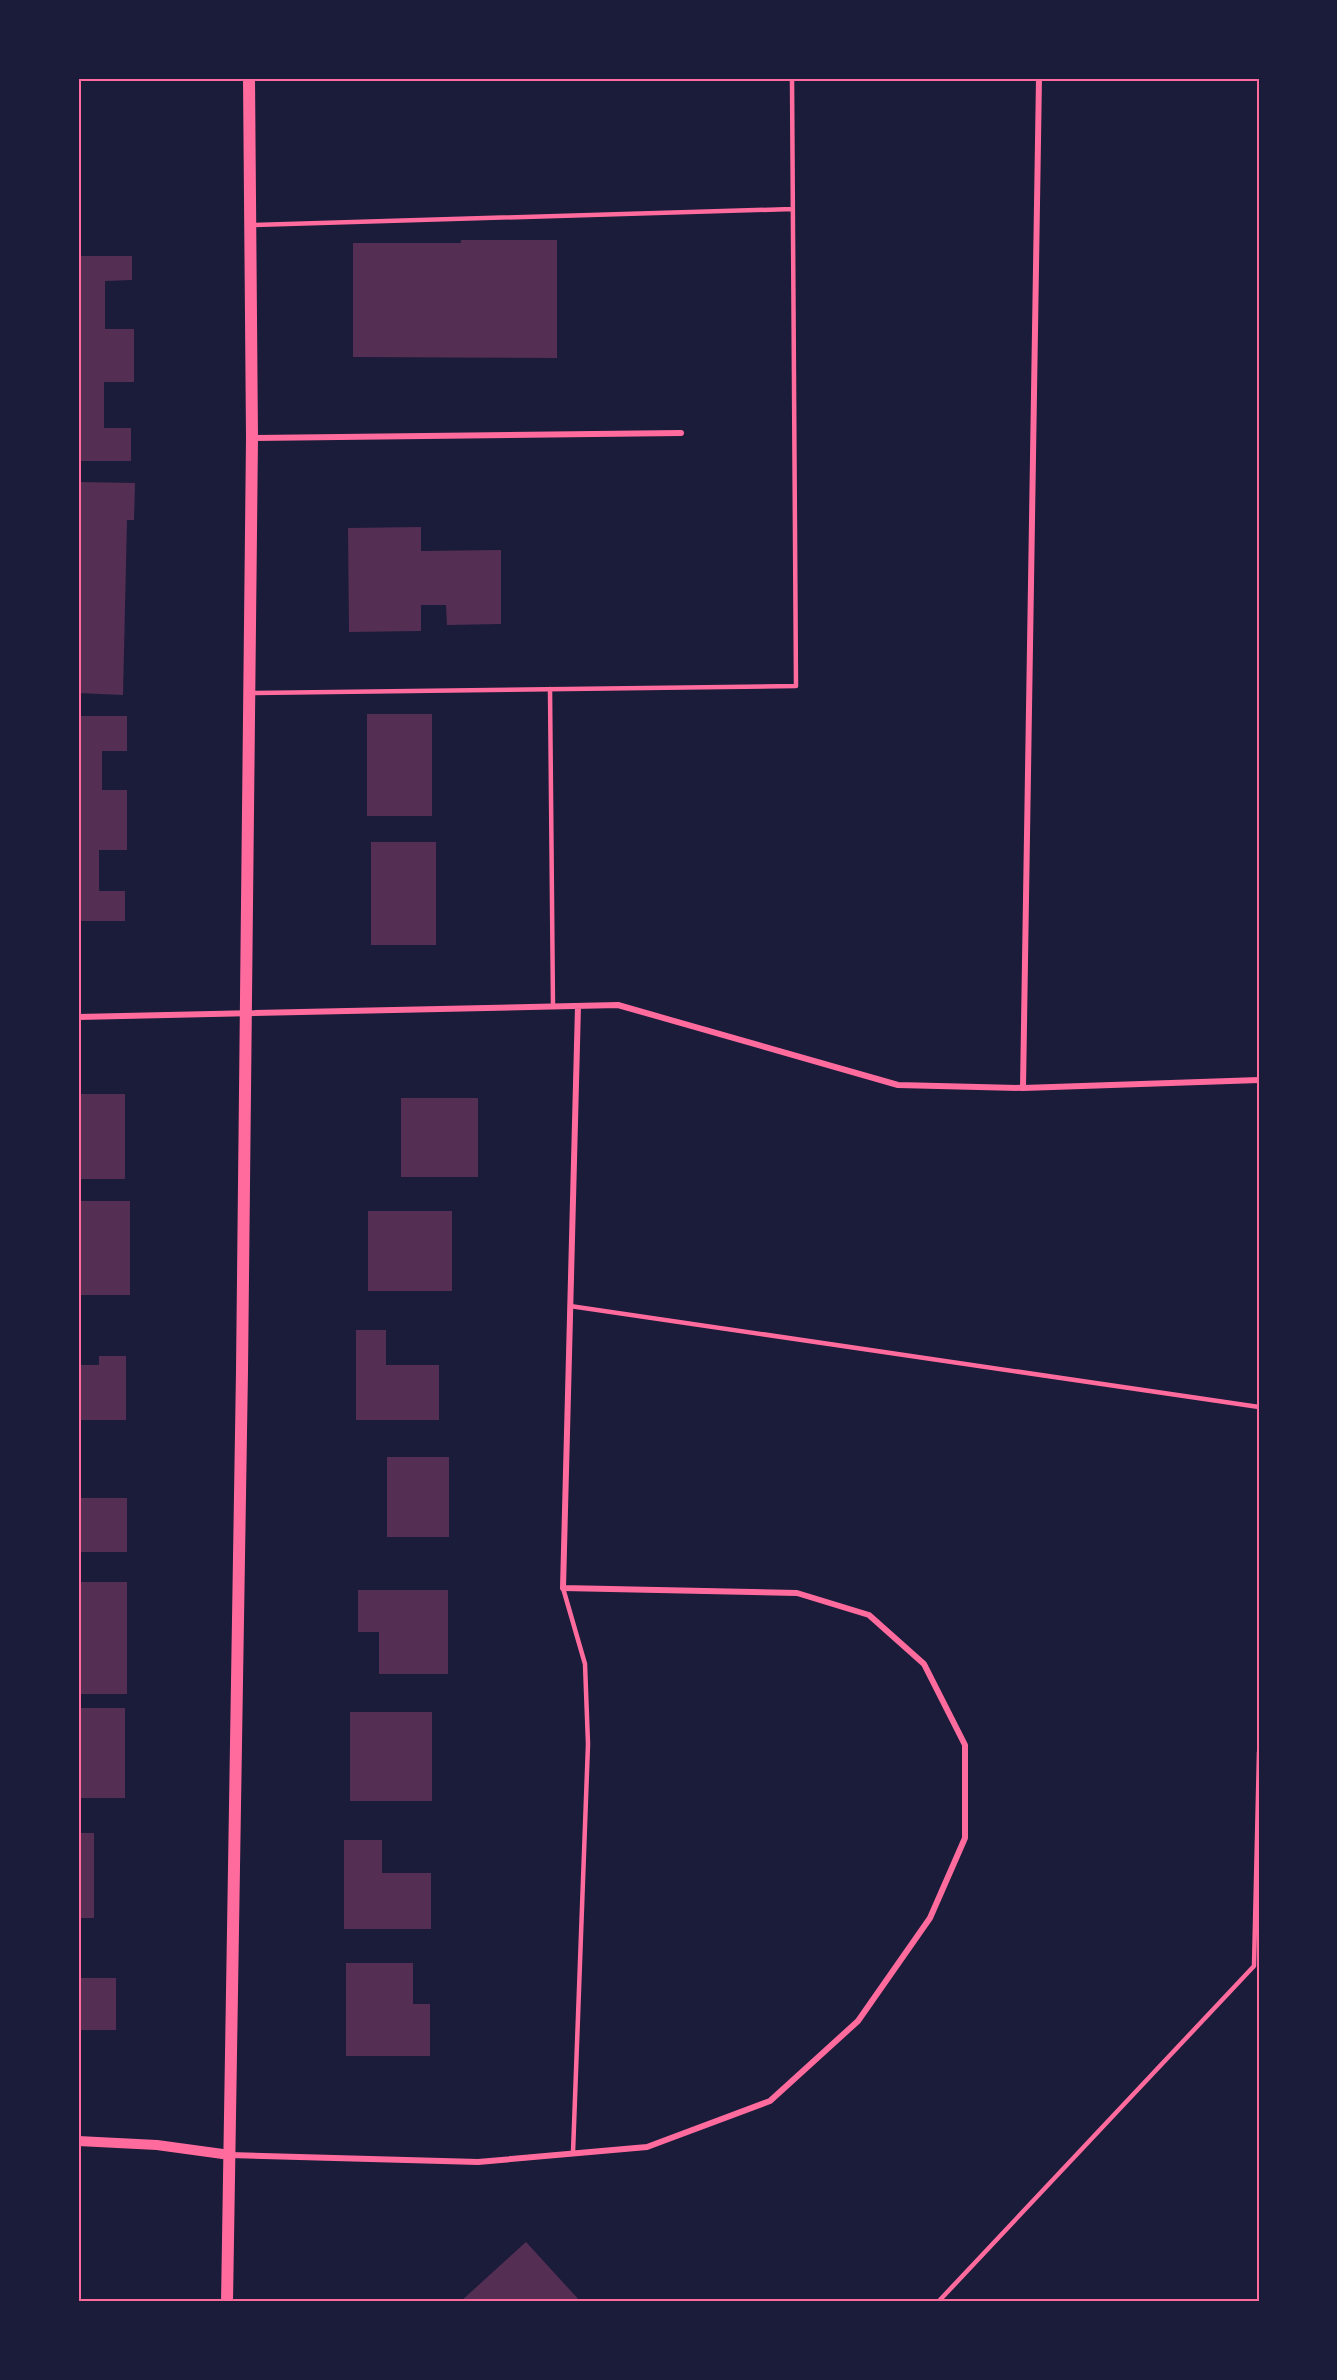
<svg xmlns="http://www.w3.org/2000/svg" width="1337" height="2380" viewBox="0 0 1337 2380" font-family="'Work Sans',sans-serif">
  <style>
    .building { fill: #542f53 }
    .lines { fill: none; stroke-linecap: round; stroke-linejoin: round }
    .service { stroke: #ff6b9d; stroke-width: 4.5 }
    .minor { stroke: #ff6b9d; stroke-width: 6 }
    .tertiary { stroke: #ff6b9d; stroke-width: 10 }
    .secondary { stroke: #ff6b9d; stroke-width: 12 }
    .neatline { fill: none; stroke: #ff6b9d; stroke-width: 2 }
  </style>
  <rect width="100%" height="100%" fill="#1b1b3a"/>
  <path class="building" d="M 461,240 L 557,240 L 557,358 L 353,357 L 353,243 L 461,243 Z
    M 78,256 L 132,256 L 132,280 L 105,281 L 105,329 L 134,329 L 134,382 L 104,382 L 104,428 L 131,428 L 131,461 L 78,461 Z
    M 78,482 L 135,483 L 134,520 L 127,520 L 123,695 L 78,693 Z
    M 421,527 L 421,551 L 501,550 L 501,624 L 447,625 L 446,605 L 421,605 L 421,631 L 349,632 L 348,528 Z
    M 367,714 L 432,714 L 432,816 L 367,816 Z
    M 78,716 L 127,716 L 127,751 L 102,751 L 102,790 L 127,790 L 127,850 L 99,850 L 99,891 L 125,891 L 125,921 L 78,921 Z
    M 371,842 L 436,842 L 436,945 L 371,945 Z
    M 78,1094 L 125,1094 L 125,1179 L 78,1179 Z
    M 401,1098 L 478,1098 L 478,1177 L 401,1177 Z
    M 78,1201 L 130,1201 L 130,1295 L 78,1295 Z
    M 368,1211 L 452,1211 L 452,1291 L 368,1291 Z
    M 356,1330 L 386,1330 L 386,1365 L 439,1365 L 439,1420 L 356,1420 Z
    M 99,1356 L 126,1356 L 126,1420 L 78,1420 L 78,1365 L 99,1365 Z
    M 387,1457 L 449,1457 L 449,1537 L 387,1537 Z
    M 78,1498 L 127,1498 L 127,1552 L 78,1552 Z
    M 78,1582 L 127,1582 L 127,1694 L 78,1694 Z
    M 358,1590 L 448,1590 L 448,1674 L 379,1674 L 379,1632 L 358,1632 Z
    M 78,1708 L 125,1708 L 125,1798 L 78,1798 Z
    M 350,1712 L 432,1712 L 432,1801 L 350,1801 Z
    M 78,1833 L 94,1833 L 94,1918 L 78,1918 Z
    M 344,1840 L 382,1840 L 382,1873 L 431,1873 L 431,1929 L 344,1929 Z
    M 346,1963 L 413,1963 L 413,2004 L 430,2004 L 430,2056 L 346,2056 Z
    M 78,1978 L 116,1978 L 116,2030 L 81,2030 L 81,2067 L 78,2067 Z
    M 526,2242 L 581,2302 L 460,2302 Z"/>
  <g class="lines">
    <path class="service" d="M 250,225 L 792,209
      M 550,689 L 553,1006
      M 251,693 L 796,686 L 792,78
      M 570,1306 L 1259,1407
      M 563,1588 L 585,1664 L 588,1744 L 573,2153
      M 938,2302 L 1254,1966 L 1259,1752"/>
    <path class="minor" d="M 253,438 L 681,433
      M 78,1017 L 618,1005 L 898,1085 L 1023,1088 L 1259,1080
      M 1023,1088 L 1039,78
      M 230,2155 L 478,2162 L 647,2147 L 770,2101 L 858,2021 L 930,1918 L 965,1838 L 965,1745 L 924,1664 L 869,1615 L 797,1593 L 563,1588 L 578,1006"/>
    <path class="tertiary" d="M 78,2141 L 157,2145 L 230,2155"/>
    <path class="secondary" d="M 227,2302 L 242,1371 L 252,438 L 249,78"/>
  </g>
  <rect width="1337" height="2380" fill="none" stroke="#1b1b3a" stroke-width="159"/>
  <rect x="80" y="80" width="1178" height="2220" class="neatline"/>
</svg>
